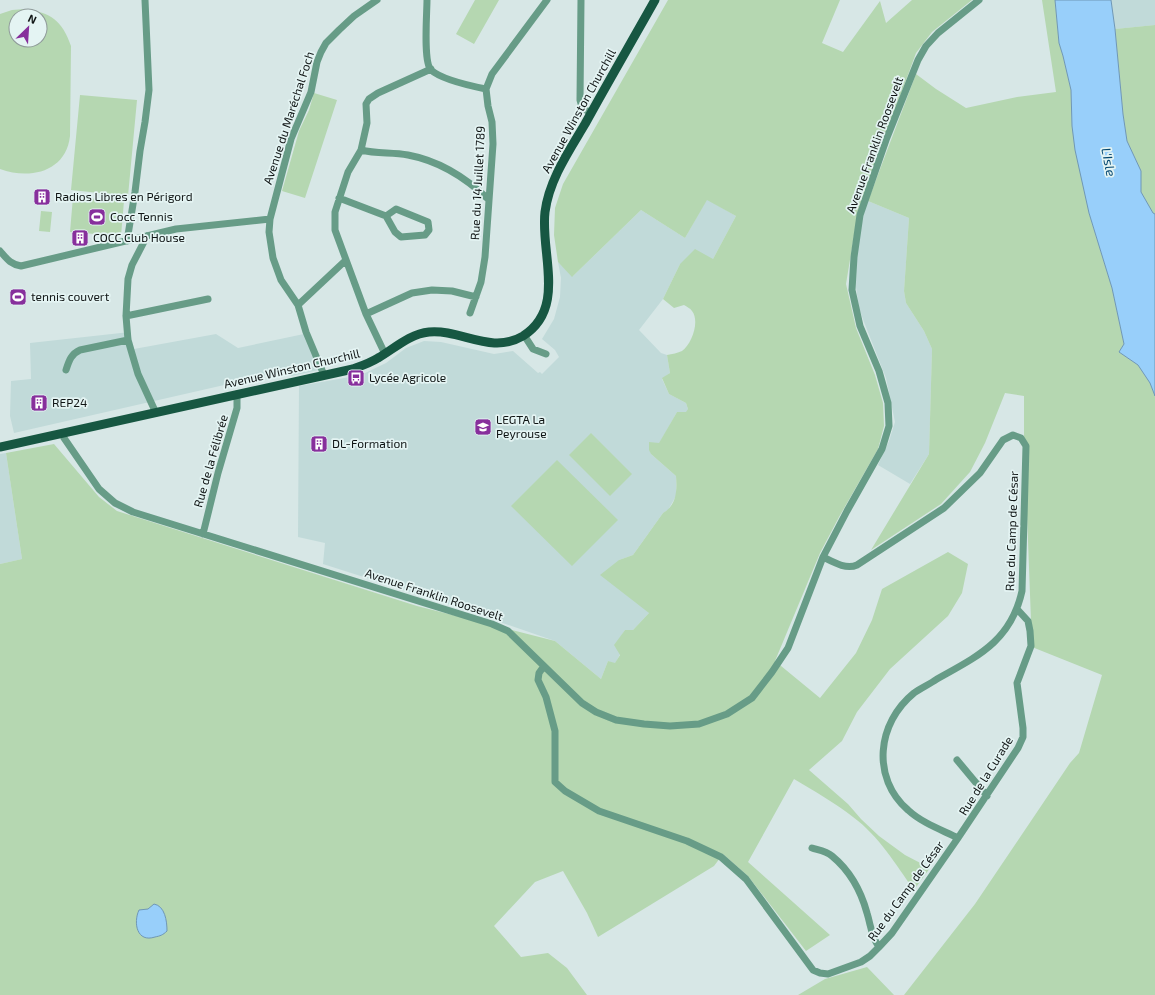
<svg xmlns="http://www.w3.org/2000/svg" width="1155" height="995" viewBox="0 0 1155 995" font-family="'Exo 2',sans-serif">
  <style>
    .built { fill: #c1dad9 }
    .green { fill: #b5d7b1; fill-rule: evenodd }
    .water { fill: #98cffa; stroke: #6f97b5 }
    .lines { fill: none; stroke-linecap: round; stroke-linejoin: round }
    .minor { stroke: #679c87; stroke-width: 7 }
    .major { stroke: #175742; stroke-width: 9 }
    .labels { text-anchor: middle; stroke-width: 3.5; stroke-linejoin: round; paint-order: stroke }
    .street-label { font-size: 12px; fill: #0f1414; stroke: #e4f4f3 }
    .poi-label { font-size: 12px; fill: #0f1414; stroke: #e4f4f3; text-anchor: start }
    .water-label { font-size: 13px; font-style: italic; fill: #054871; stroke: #e4f4f3 }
  </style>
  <rect width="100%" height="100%" fill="#d7e7e6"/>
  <path class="built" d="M 1111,0 L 1155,0 L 1155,25 L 1115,29 Z
    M 707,199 L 736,216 L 713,259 L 680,264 L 663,299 L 639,330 L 661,353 L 667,355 L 670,373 L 662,379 L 669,394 L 686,403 L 688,409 L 687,412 L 677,412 L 659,444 L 649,443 L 651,454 L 676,476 L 676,496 L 668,510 L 663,513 L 633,555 L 619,560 L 649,613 L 633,630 L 625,630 L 615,645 L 620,654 L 615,664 L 608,661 L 601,679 L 555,641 L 442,602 L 323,564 L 325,543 L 298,537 L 299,386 L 361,375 L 386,363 L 406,348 L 424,341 L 441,342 L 494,354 L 513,351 L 538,373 L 540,372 L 542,374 L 559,357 L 555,350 L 542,339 L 554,319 L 560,297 L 561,278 L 558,262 L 573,276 L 641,210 L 685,238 Z
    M 868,201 L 909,218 L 904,291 L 906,303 L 924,331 L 932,349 L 929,454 L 910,484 L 878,465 L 889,441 L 895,422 L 886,378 L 864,322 L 859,308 L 856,287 L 857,250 L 862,218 Z
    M 130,332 L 134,349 L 216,334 L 238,348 L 304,334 L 319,370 L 292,376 L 272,374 L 14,433 L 10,416 L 11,381 L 31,379 L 30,343 Z
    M 6,453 L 22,559 L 0,564 L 0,454 Z"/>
  <path class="green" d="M 475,0 L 499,0 L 474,44 L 456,34 Z
    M 668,0 L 840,0 L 822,43 L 843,52 L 880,1 L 886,23 L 912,0 L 972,0 L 932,32 L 916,53 L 858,211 L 846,284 L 856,328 L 875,375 L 883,403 L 884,426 L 878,449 L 839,517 L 820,553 L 775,661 L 820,698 L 856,653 L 872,620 L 882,589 L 948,552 L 968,564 L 962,593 L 948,616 L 890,669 L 857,712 L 842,741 L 809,770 L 848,804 L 861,819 L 879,836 L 905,855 L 930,868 L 914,890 C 896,865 879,836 853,817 C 835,803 814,791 794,779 L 748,862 L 830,935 L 806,951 L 748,876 L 723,854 L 714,866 L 598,937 L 587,913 L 563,871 L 535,882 L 494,926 L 521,957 L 548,953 L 567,968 L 587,995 L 0,995 L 0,564 L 22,559 L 6,453 L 54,444 L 99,497 L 117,511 L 417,606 L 555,641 L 601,679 L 608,661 L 615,663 L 620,655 L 614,645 L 625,630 L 633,630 L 649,613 L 600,575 L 619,560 L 633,555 L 663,513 C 677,505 677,490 676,476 L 651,454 L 649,450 L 649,442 L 659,443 L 677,412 L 686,412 L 688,409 L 686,403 L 669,394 L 662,378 L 670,373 L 667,355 C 672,354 678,353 682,351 C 692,344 700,321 692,311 C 690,308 687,307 684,305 L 674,308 L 663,299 L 680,264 L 695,249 L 713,259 L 736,216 L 707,200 L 685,238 L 641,210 L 572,277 L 558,262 L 554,235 L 555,208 L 563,184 Z
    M 1042,0 L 1055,0 L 1059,43 L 1063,56 L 1071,90 L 1072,126 L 1089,213 L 1112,288 L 1124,344 L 1119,352 L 1138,365 L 1150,383 L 1155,396 L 1155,995 L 904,995 L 975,904 L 1070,763 L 1079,753 L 1102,675 L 1032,647 L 1024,435 L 1024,396 L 1005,393 L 985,443 L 970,472 L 941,504 L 871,550 L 929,454 L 932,349 L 924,331 L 906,303 L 904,291 L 909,218 L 868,201 L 916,74 L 936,89 L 966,108 L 1017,97 L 1056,92 Z
    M 25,9 C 51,13 62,20 71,46 L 70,136 C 66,172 30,180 0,169 L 0,14 L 12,10 ZM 16,16 L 40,16 L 40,40 L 16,40 Z
    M 1155,25 L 1155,214 L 1153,213 L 1141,192 L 1141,171 L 1127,141 L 1123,114 L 1115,29 Z
    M 314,93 L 337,100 L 305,198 L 282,191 L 299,131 L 309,110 Z
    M 80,95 L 137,100 L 128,196 L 71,190 Z
    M 73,197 L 124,201 L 121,236 L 70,232 Z
    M 41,211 L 52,212 L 50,232 L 39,231 Z
    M 591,433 L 632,474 L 610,496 L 569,455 Z
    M 557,460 L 618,520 L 572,566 L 511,506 Z
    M 867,967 L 894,995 L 798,995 L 825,979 Z"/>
  <path class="water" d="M 1055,0 L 1111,0 L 1115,29 L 1123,114 L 1127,141 L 1141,171 L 1141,192 L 1153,213 L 1155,214 L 1155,396 L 1150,383 L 1138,365 L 1119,352 L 1124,344 L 1112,288 L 1089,213 L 1075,150 L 1072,126 L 1071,90 L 1063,56 L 1059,43 Z
    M 154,904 C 165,906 167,921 167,931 C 163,935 160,936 155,937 C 137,943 133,923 139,910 L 148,909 Z"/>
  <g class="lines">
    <path class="minor" d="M 427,0 C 427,13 423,62 431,70 C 442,80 471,86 486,89
      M 581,0 L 580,100 L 582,107 L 590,113
      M 361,150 C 377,154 392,152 408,155 C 440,161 465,177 488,199
      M 339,198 L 386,216
      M 396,209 L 428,222 L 429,230 L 425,235 L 401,237 L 395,232 L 386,216 Z
      M 147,236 L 132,265 L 128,279 L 126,316 L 128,340 L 138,374 L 156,413
      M 127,241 L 135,192 L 140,151 L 145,122 L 149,90 L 145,0
      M 0,251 C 7,259 10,264 21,266 L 176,229 L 270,219
      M 298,305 L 346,260
      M 470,313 L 481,282 L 485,257 L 493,144 L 492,122 L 488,106 L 486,89 L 492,74 L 547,0
      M 366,314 L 412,293 L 432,290 L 452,291 L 476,297
      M 126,316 L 208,299
      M 524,335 L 533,349 L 546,354
      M 385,354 L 366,314 L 335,230 L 335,212 L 348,172 L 361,150 L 367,123 L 366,104 L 369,99 L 378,93 L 431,69
      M 66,370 C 69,361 71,354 80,350 L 128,340
      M 324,375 L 306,332 L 298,305 L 281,280 L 273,258 L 269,232 L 270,219 L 291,139 L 311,92 L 317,62 L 321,52 L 326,43 L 339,30 L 354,16 L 377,0
      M 63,433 L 64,438 L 99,489 L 115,503 L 133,512 L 492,624 L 508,631 L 582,703 L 596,712 L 616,720 L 644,724 L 670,726 L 699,724 L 727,714 L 752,698 L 772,672 L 788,648 L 823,557 L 847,511 L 882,449 L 889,426 L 888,403 L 879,371 L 860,326 L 852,290 L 854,257 L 860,215 L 886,140 L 918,60 L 926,46 L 938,33 L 979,0
      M 203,534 L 218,473 L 237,408 L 237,394
      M 823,557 C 833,562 846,570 857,565 L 944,508 L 980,473 L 1003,440 L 1013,435 L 1021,438 L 1026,446 L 1022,591 C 1011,641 978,656 937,679 C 930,684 921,688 914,693 C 877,723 871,778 908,810 C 922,823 942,830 958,838
      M 544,666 L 539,673 L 538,680 L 546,697 L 555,731 L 555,782 L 565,791 L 599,811 L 687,841 L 721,857 L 746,879 L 813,970 L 820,973 L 828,974 L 861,962 L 870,956 L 879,947 L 892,933 L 958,838 L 1018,748 L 1023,737 L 1023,728 L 1017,683 L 1031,646 L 1030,631 L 1028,621 L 1017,609
      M 957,760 L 987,796
      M 812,848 C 818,850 826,851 832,856 C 849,870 861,891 867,913 C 871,926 871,936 879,947"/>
    <path class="major" d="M 0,447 L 353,369 C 361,366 370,363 378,358 C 394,349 409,334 429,332 C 461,329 491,355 523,336 C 567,308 540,253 545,212 C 549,180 569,151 585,124 C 608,82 632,41 655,0"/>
  </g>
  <defs>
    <g id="building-square" transform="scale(0.9)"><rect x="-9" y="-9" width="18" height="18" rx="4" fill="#872f9c" stroke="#e4f4f3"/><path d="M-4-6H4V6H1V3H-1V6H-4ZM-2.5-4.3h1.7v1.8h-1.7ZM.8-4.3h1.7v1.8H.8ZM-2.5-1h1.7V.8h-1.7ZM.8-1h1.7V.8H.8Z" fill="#fff"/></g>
    <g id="stadium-square" transform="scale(0.9)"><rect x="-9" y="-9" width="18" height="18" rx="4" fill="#872f9c" stroke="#e4f4f3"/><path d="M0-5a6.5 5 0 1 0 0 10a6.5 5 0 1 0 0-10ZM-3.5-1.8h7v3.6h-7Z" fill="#fff"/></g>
    <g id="bus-square" transform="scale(0.9)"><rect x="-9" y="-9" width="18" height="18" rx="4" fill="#872f9c" stroke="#e4f4f3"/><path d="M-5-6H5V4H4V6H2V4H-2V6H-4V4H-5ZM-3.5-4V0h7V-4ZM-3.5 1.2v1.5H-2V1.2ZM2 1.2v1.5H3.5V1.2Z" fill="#fff"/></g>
    <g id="school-square" transform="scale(0.9)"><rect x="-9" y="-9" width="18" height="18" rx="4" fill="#872f9c" stroke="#e4f4f3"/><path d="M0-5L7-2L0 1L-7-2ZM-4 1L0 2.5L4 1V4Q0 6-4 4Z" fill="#fff"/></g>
  </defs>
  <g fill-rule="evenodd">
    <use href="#building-square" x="42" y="197"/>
    <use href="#stadium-square" x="97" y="217"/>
    <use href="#building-square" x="80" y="238"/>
    <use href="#stadium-square" x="18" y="297"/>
    <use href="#bus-square" x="356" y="378"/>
    <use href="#building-square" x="39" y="403"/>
    <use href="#school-square" x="483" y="427"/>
    <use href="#building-square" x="319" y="444"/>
  </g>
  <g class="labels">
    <g class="street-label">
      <text transform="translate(579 111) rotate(-61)" y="4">Avenue Winston Churchill</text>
      <text transform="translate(289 118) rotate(-72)" y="4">Avenue du Maréchal Foch</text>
      <text transform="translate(875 145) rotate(-70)" y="4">Avenue Franklin Roosevelt</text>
      <text transform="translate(478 183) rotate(-87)" y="4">Rue du 14 Juillet 1789</text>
      <text transform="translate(292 369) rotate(-13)" y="4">Avenue Winston Churchill</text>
      <text transform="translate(211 461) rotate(-74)" y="4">Rue de la Félibrée</text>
      <text transform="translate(1012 531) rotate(-88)" y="4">Rue du Camp de César</text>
      <text transform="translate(434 595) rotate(18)" y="4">Avenue Franklin Roosevelt</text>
      <text transform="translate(986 776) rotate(-58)" y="4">Rue de la Curade</text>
      <text transform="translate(906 891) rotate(-54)" y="4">Rue du Camp de César</text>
    </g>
    <g class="poi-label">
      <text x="55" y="201">Radios Libres en Périgord</text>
      <text x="110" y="221">Cocc Tennis</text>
      <text x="93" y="242">COCC Club House</text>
      <text x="31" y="301">tennis couvert</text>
      <text x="369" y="382">Lycée Agricole</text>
      <text x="52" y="407">REP24</text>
      <text x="496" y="424">LEGTA La<tspan x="496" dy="14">Peyrouse</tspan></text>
      <text x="332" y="448">DL-Formation</text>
    </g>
    <g class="water-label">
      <text transform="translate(1109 162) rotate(79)" y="5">L'Isle</text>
    </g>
  </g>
  <g transform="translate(28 28) rotate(25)"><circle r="19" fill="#e4f4f3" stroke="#8f9a9a"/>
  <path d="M0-3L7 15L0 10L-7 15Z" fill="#872f9c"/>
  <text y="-6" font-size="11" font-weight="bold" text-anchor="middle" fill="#0f1414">N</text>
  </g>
</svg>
